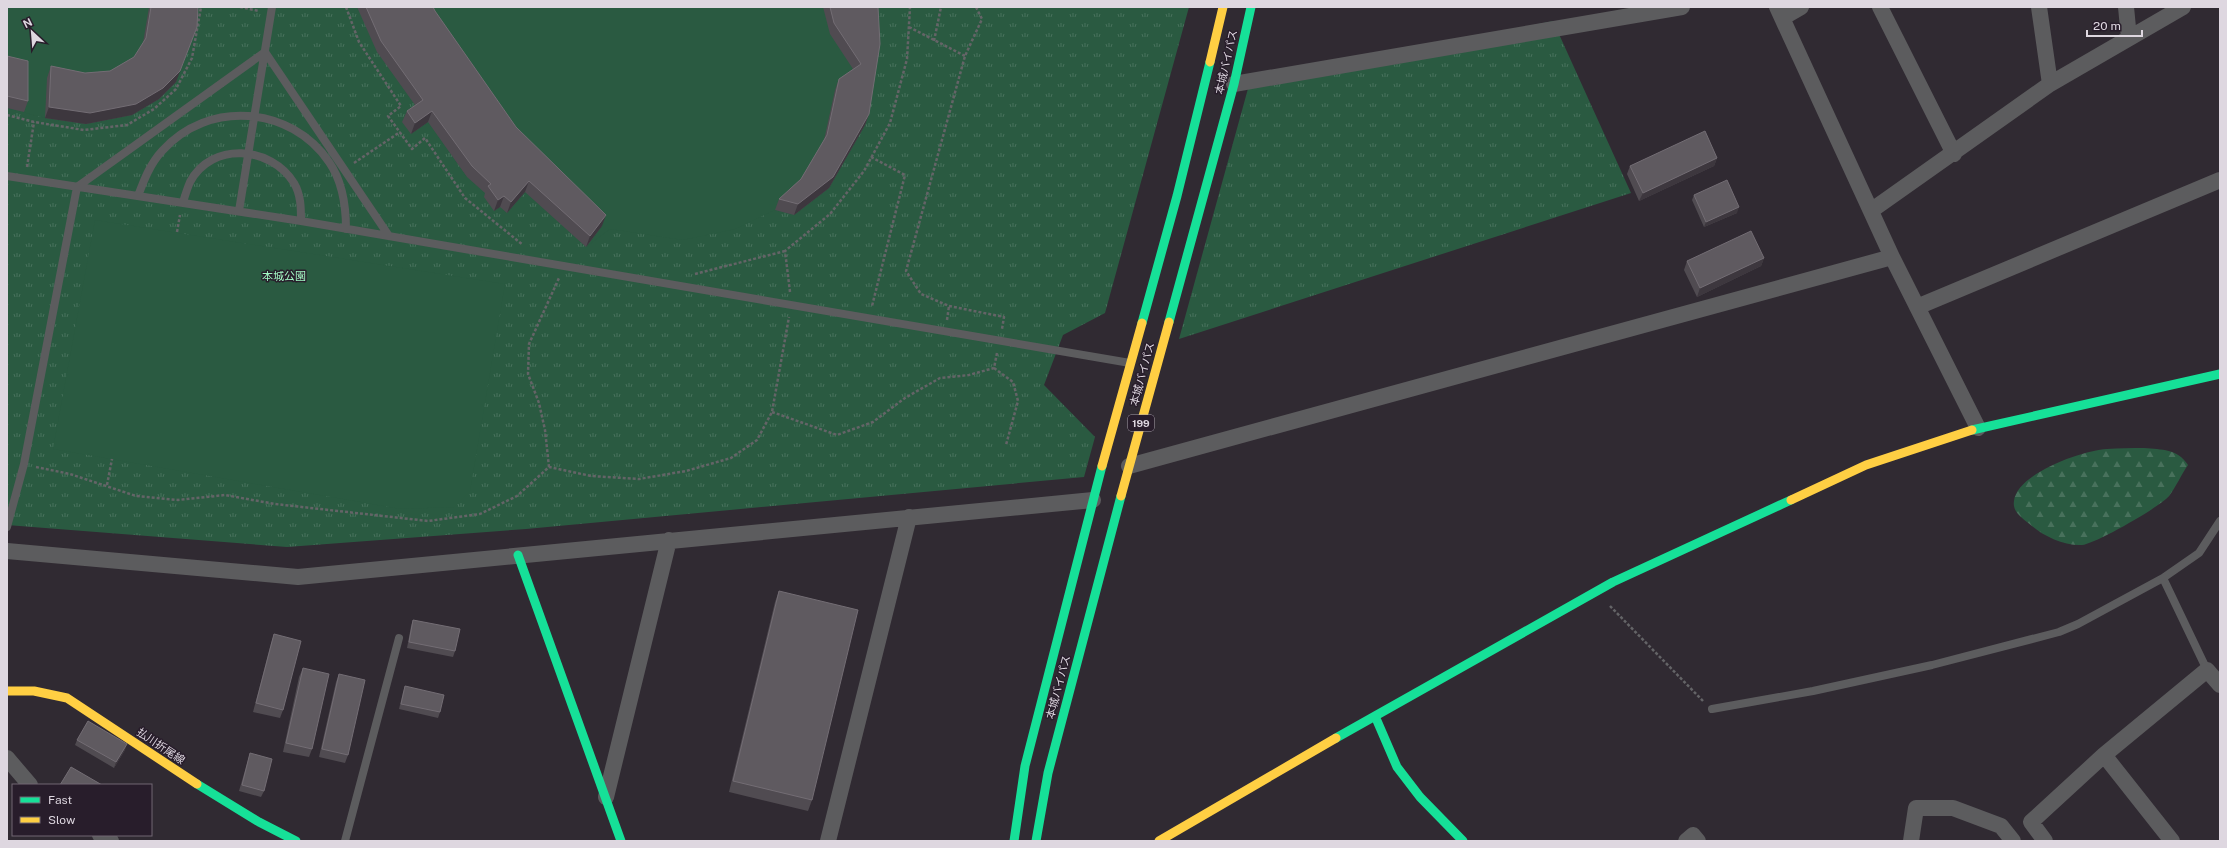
<svg xmlns="http://www.w3.org/2000/svg" width="2227" height="848" viewBox="0 0 2227 848" font-family="'Public Sans','Noto Sans JP',sans-serif">
  <style>
    .grass { fill: url(#grass-tufts) }
    .forest { fill: url(#forest-firs) }
    .pitch { fill: #2a5a41 }
    .lines { fill: none; stroke-linecap: round; stroke-linejoin: round }
    .path { stroke: #646467; stroke-width: 2.5; stroke-dasharray: 3 2; stroke-linecap: butt }
    .lane { stroke: #5c5c5e; stroke-width: 8 }
    .street { stroke: #5c5c5e; stroke-width: 16 }
    .fast { stroke: #16e098; stroke-width: 9 }
    .slow { stroke: #ffcf43; stroke-width: 9 }
    .wall { fill: #504b51 }
    .shaded-wall { fill: #3d373e }
    .building { fill: #5f5a60; stroke: #736d74 }
    .labels { text-anchor: middle; stroke-width: 3; stroke-linejoin: round; paint-order: stroke }
    .shield { fill: #281d2b; stroke: #a79faa; stroke-width: 1 }
    .shield-label { font-size: 10px; font-weight: bold; fill: #ded7e0 }
    .street-label { font-size: 11px; fill: #ded7e0; stroke: #281d2b }
    .park-label { font-size: 11px; fill: #a2f9c4; stroke: #281d2b }
  </style>
  <defs>
    <pattern id="grass-tufts" width="24" height="20" patternUnits="userSpaceOnUse"><rect width="24" height="20" fill="#2a5a41"/><path d="M3 7l-1-3M5 7V3M7 7l1-3M15 17l-1-3M17 17v-4M19 17l1-3" fill="none" stroke="#48715c"/></pattern>
    <pattern id="forest-firs" width="22" height="20" patternUnits="userSpaceOnUse"><rect width="22" height="20" fill="#2a5a41"/><path d="M5 1l3.5 6h-7zM16 11l3.5 6h-7z" fill="#48715c"/></pattern>
  </defs>
  <rect width="100%" height="100%" fill="#302a32"/>
  <path class="grass" d="M 7,7 L 1189,7 L 1105,313 L 1063,335 L 1044,385 L 1095,437 L 1084,477 L 526,529 L 287,547 L 7,525 Z
    M 1553,21 L 1631,193 L 1179,339 L 1249,85 Z"/>
  <path class="forest" d="M 2144,448 C 2162,450 2177,448 2188,465 C 2181,475 2176,487 2169,496 C 2160,507 2095,544 2082,545 C 2065,546 2045,537 2032,526 C 2024,519 2012,513 2014,501 C 2017,473 2084,450 2107,449 C 2119,448 2132,448 2144,448 Z"/>
  <path class="pitch" d="M 7,7 L 194,7 L 193,38 L 176,82 L 159,99 L 132,115 L 86,124 L 45,118 L 7,108 Z
    M 357,7 L 873,7 L 876,55 L 865,125 L 829,188 L 794,215 L 775,210 L 735,229 L 683,240 L 610,229 L 586,247 L 526,192 L 507,213 L 467,177 L 428,122 L 411,134 L 403,122 L 419,111 Z
    M 95,220 L 505,284 L 470,491 L 454,507 L 401,509 L 53,449 Z"/>
  <g class="lines">
    <path class="path" d="M 240,7 L 259,11
      M 346,7 L 359,42 L 401,106 L 388,116 L 412,149 L 425,138 L 465,198 L 523,245
      M 976,7 L 982,19 L 965,56 L 906,271 L 921,294 L 949,306 L 1004,317 L 1002,329
      M 909,27 L 965,56
      M 934,41 L 941,7
      M 7,115 L 34,122 L 84,130 L 127,125 L 154,109 L 176,89 L 192,58 L 201,7
      M 871,157 L 905,175 L 872,306
      M 354,163 L 400,132
      M 27,167 L 34,122
      M 177,232 L 180,215
      M 695,274 L 785,251
      M 790,292 L 785,251 L 830,214 L 864,171 L 890,123 L 907,59 L 910,7
      M 947,320 L 949,306
      M 994,368 L 1013,382 L 1018,401 L 1006,445
      M 772,412 L 837,435 L 873,422 L 905,398 L 940,378 L 969,375 L 994,368 L 997,353
      M 36,467 L 70,474 L 136,496 L 178,500 L 225,495 L 275,504 L 428,521 L 480,514 L 517,496 L 549,467 L 591,476 L 639,479 L 686,471 L 731,458 L 757,440 L 772,412 L 789,317
      M 549,467 L 545,430 L 539,403 L 528,374 L 529,344 L 559,278
      M 107,485 L 112,459
      M 1610,606 L 1703,701"/>
    <path class="lane" d="M 7,176 L 301,221 L 1130,363
      M 138,196 C 144,180 150,164 162,151 C 208,99 291,106 329,162 C 343,182 346,206 346,229
      M 183,202 C 185,196 187,189 190,182 C 212,141 271,146 294,183 C 301,195 301,208 301,221
      M 239,211 L 272,7
      M 7,527 L 24,464 L 77,187 L 265,52 L 389,236
      M 2163,578 L 2207,670
      M 1712,709 L 1813,691 L 1932,665 L 2059,632 L 2078,624 L 2163,578 L 2199,553 L 2220,521
      M 345,841 L 399,638"/>
    <path class="street" d="M 1777,7 L 1892,257 L 1978,428
      M 1880,7 L 1954,154
      M 2039,7 L 2050,84
      M 2126,7 L 2129,38
      M 1782,18 L 1801,7
      M 1234,84 L 1682,7
      M 1872,210 L 2050,84 L 2183,7
      M 1917,307 L 2220,180
      M 1129,466 L 1892,257
      M 7,551 L 298,577 L 1093,500
      M 2104,755 L 2172,841
      M 7,758 L 30,785
      M 606,797 L 669,540
      M 100,835 L 111,841
      M 828,841 L 909,517
      M 1686,841 L 1693,835 L 1698,841
      M 1911,841 L 1916,808 L 1953,808 L 2001,826 L 2013,841
      M 2045,841 L 2031,822 L 2104,755 L 2207,670 L 2220,685"/>
    <path class="fast" d="M 1169,322 L 1234,84 L 1251,7
      M 1142,323 L 1177,196 L 1210,62
      M 1972,430 L 2220,374
      M 518,555 L 621,841
      M 1375,716 L 1397,767 L 1420,797 L 1463,841
      M 1336,738 L 1613,582 L 1791,500
      M 197,784 L 259,822 L 296,841
      M 1014,841 L 1025,766 L 1102,466
      M 1036,841 L 1048,773 L 1121,496"/>
    <path class="slow" d="M 1210,62 L 1223,7
      M 1102,466 L 1142,323
      M 1121,496 L 1169,322
      M 1791,500 L 1866,465 L 1972,430
      M 7,691 L 34,691 L 67,698 L 197,784
      M 1159,841 L 1336,738"/>
  </g>
  <path class="wall" d="M 149,7 L 198,7 L 176,82 L 159,99 L 132,115 L 86,124 L 45,118 L 47,78 L 51,66 L 85,73 L 110,71 L 134,57 L 143,43 Z
    M 357,7 L 433,7 L 435,11 L 516,127 L 602,226 L 586,247 L 525,192 L 507,213 L 500,207 L 494,211 L 484,197 L 485,193 L 467,177 L 428,122 L 411,134 L 402,122 L 407,111 L 415,105 L 377,52 Z
    M 823,7 L 878,7 L 869,114 L 865,125 L 829,188 L 794,215 L 775,210 L 779,199 L 801,179 L 824,140 L 835,90 L 839,79 L 853,69 L 830,34 Z
    M 7,56 L 28,101 L 24,112 L 7,108 Z
    M 1717,158 L 1714,166 L 1639,201 L 1627,174 L 1630,166 Z
    M 1694,195 L 1737,213 L 1704,227 L 1692,200 Z
    M 1764,258 L 1761,266 L 1697,297 L 1684,270 L 1687,261 Z
    M 779,591 L 812,800 L 808,811 L 729,792 L 775,602 Z
    M 413,620 L 455,651 L 453,657 L 407,648 L 411,626 Z
    M 274,634 L 283,710 L 280,718 L 253,712 L 271,643 Z
    M 303,668 L 312,749 L 309,757 L 283,752 L 299,677 Z
    M 339,674 L 348,755 L 345,763 L 319,757 L 336,682 Z
    M 405,686 L 440,712 L 438,718 L 399,709 L 403,692 Z
    M 77,740 L 125,750 L 114,768 L 75,745 Z
    M 250,753 L 264,791 L 261,797 L 239,791 Z"/>
  <path class="shaded-wall" d="M 197,27 L 176,82 L 159,99 L 132,115 L 86,124 L 45,118 L 49,107 Z
    M 432,111 L 428,122 L 411,134 L 415,123 Z
    M 869,114 L 865,125 L 829,188 L 794,215 L 798,204 Z
    M 1717,158 L 1714,166 L 1639,201 L 1643,193 Z
    M 529,181 L 525,192 L 507,213 L 511,202 Z
    M 504,196 L 500,207 L 494,211 L 498,200 Z
    M 1739,207 L 1737,213 L 1704,227 L 1706,222 Z
    M 606,215 L 602,226 L 586,247 L 590,236 Z
    M 1764,258 L 1761,266 L 1697,297 L 1700,288 Z
    M 127,744 L 125,750 L 114,768 L 116,762 Z"/>
  <path class="building" d="M 151,7 L 198,7 L 197,27 L 180,71 L 163,88 L 136,104 L 90,113 L 49,107 L 51,66 L 85,73 L 110,71 L 134,57 L 146,38 Z
    M 366,7 L 433,7 L 435,11 L 516,127 L 606,215 L 590,236 L 529,181 L 511,202 L 504,196 L 498,200 L 488,186 L 491,184 L 472,166 L 432,111 L 415,123 L 407,111 L 423,100 L 381,41 Z
    M 830,7 L 878,7 L 880,44 L 869,114 L 833,177 L 798,204 L 779,199 L 801,179 L 827,135 L 839,79 L 861,64 L 834,23 Z
    M 7,56 L 28,61 L 28,101 L 7,96 Z
    M 1705,131 L 1717,158 L 1643,193 L 1630,166 Z
    M 1727,180 L 1739,207 L 1706,222 L 1694,195 Z
    M 1751,231 L 1764,258 L 1700,288 L 1687,261 Z
    M 779,591 L 858,610 L 812,800 L 733,781 Z
    M 413,620 L 460,629 L 455,651 L 409,642 Z
    M 274,634 L 301,641 L 283,710 L 256,703 Z
    M 303,668 L 329,674 L 312,749 L 286,743 Z
    M 339,674 L 365,680 L 348,755 L 322,749 Z
    M 405,686 L 444,695 L 440,712 L 401,704 Z
    M 88,721 L 127,744 L 116,762 L 77,740 Z
    M 250,753 L 272,759 L 264,791 L 242,785 Z
    M 71,767 L 102,785 L 60,785 Z"/>
  <g class="labels">
    <rect class="shield" x="1128" y="415" width="26" height="16" rx="3"/>
    <g class="shield-label">
      <text x="1141" y="427">199</text>
    </g>
    <g class="street-label">
      <text transform="translate(1226 62) rotate(-77)" y="4">本城バイパス</text>
      <text transform="translate(1142 374) rotate(-75)" y="4">本城バイパス</text>
      <text transform="translate(1058 687) rotate(-75)" y="4">本城バイパス</text>
      <text transform="translate(161 746) rotate(34)" y="4">払川折尾線</text>
    </g>
    <g class="park-label">
      <text x="284" y="280">本城公園</text>
    </g>
  </g>
  <rect width="2227" height="848" fill="none" stroke="#ded7e0" stroke-width="16"/>
  <rect x="12" y="784" width="140" height="52" fill="#281d2b" stroke="#716773"/>
  <rect x="20" y="797" width="20" height="6" fill="#16e098" stroke="#716773"/>
  <text x="48" y="804" font-size="12" fill="#ded7e0">Fast</text>
  <rect x="20" y="817" width="20" height="6" fill="#ffcf43" stroke="#716773"/>
  <text x="48" y="824" font-size="12" fill="#ded7e0">Slow</text>
  <g transform="translate(32 32) rotate(334)" stroke="#281d2b" stroke-width="3" paint-order="stroke">
  <path d="M0-3L7 15L0 10L-7 15Z" fill="#ded7e0"/>
  <text y="-6" font-size="11" font-weight="bold" text-anchor="middle" fill="#ded7e0">N</text>
  </g>
  <path d="M2087 30v6h55v-6" fill="none" stroke="#ded7e0" stroke-width="2"/>
  <text x="2093" y="30" font-size="12" fill="#ded7e0" stroke="#281d2b" stroke-width="3" paint-order="stroke">20 m</text>
</svg>
